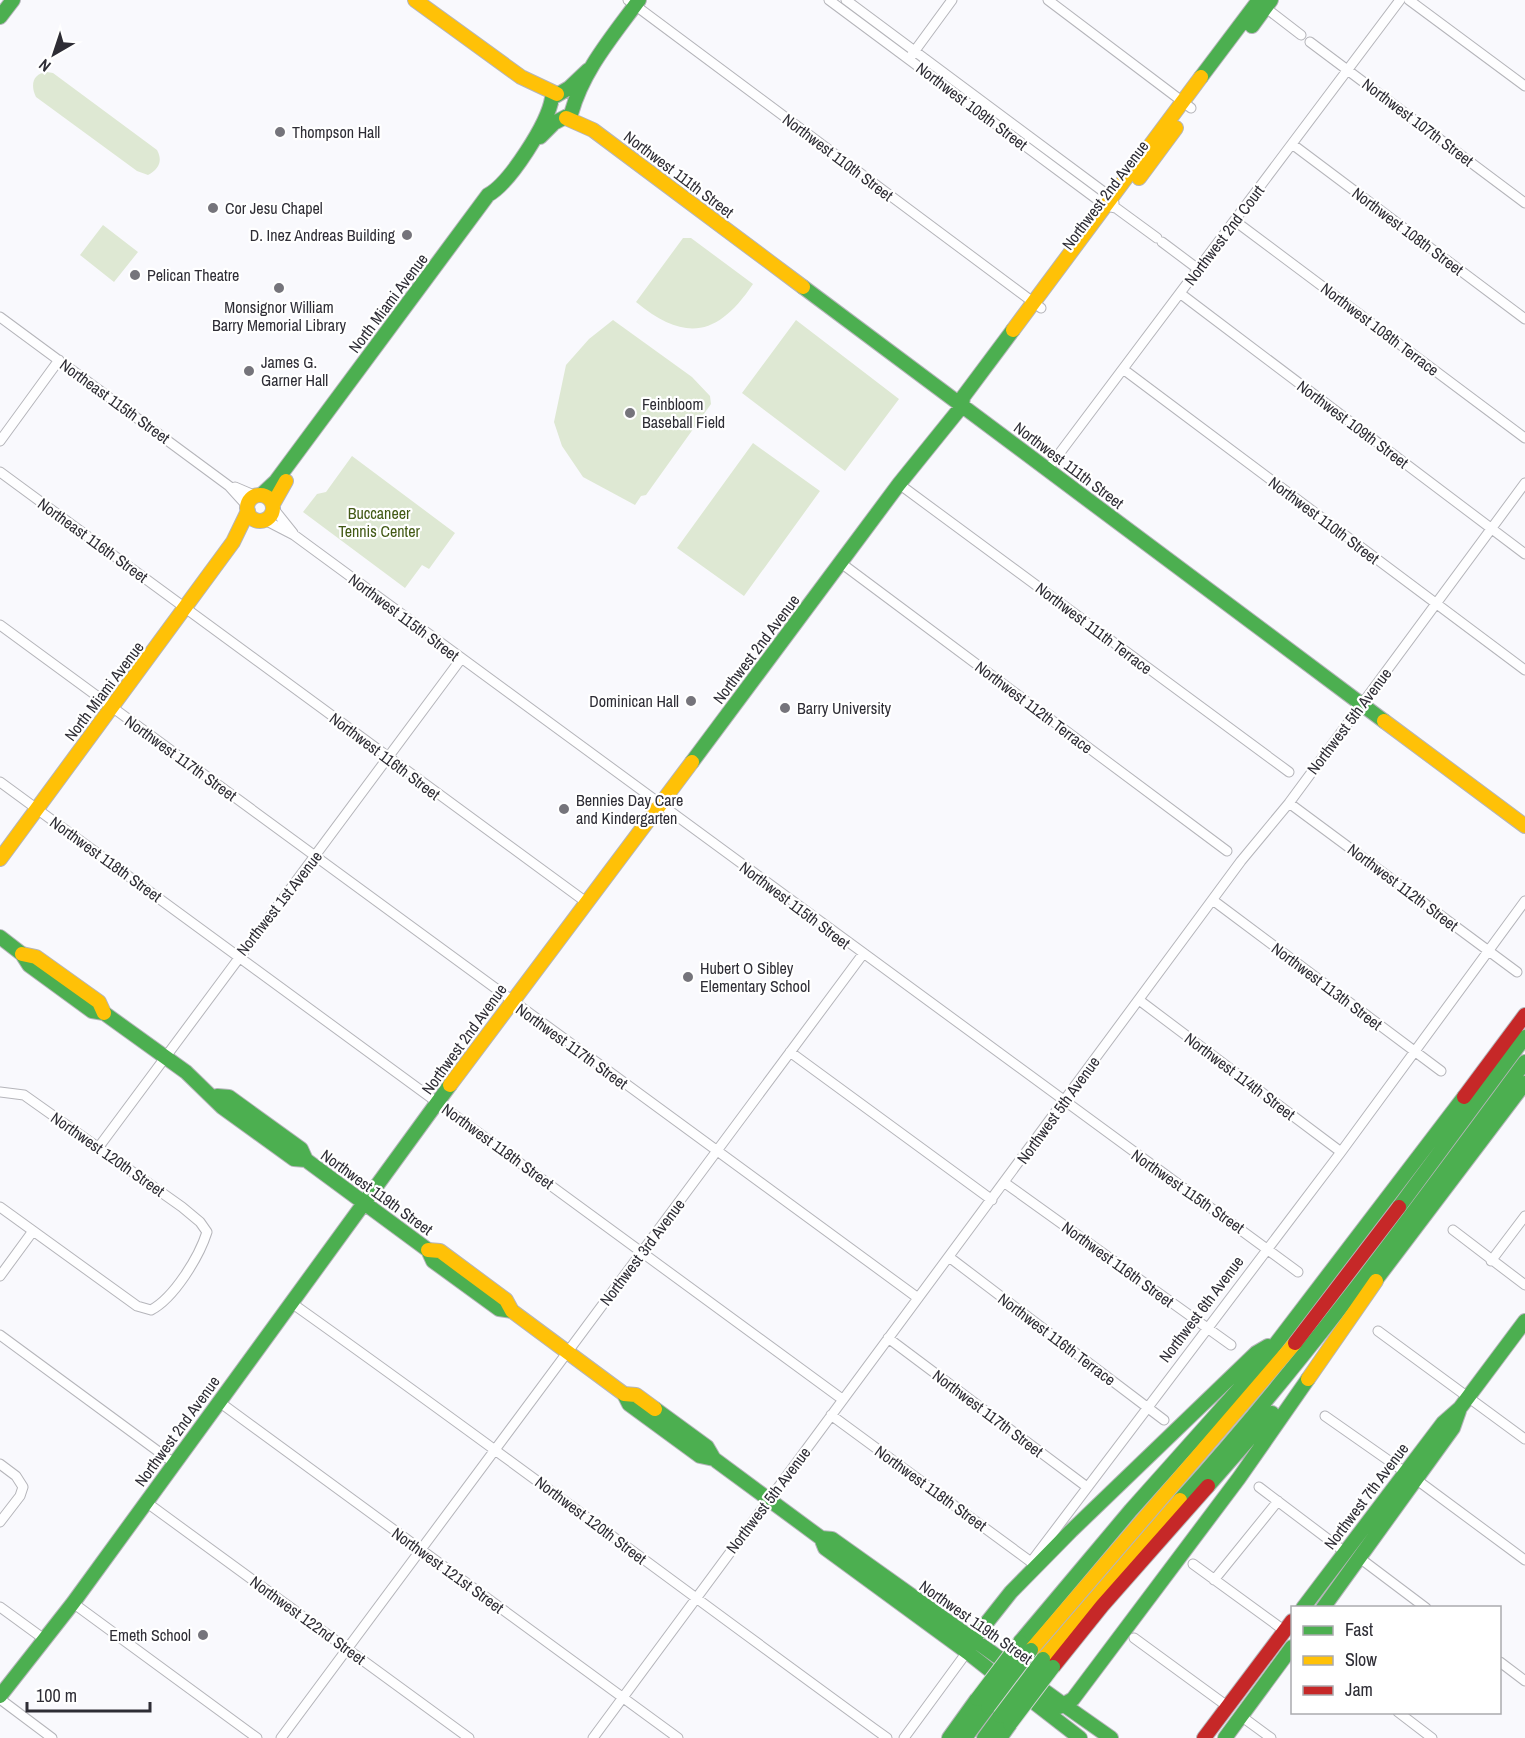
<svg xmlns="http://www.w3.org/2000/svg" width="1525" height="1738" viewBox="0 0 1525 1738" font-family="'Archivo Narrow',sans-serif">
  <style>
    .green { fill: #dee8d3 }
    .lines { fill: none; stroke-linecap: round; stroke-linejoin: round }
    .street-casing { stroke: #b5b5ba; stroke-width: 11 }
    .fast-casing { stroke: #b5b5ba; stroke-width: 16 }
    .slow-casing { stroke: #b5b5ba; stroke-width: 16 }
    .jam-casing { stroke: #b5b5ba; stroke-width: 16 }
    .street { stroke: #fefeff; stroke-width: 9 }
    .fast { stroke: #4caf50; stroke-width: 14 }
    .slow { stroke: #ffc107; stroke-width: 14 }
    .jam { stroke: #c62828; stroke-width: 14 }
    .fast-bridge-casing { stroke: #d3d3d6; stroke-width: 16; stroke-linecap: butt }
    .fast-bridge { stroke: #4caf50; stroke-width: 14 }
    .poi-dot { fill: #75747b; stroke: #fff; stroke-width: 2 }
    .labels { text-anchor: middle; stroke-width: 4.5; stroke-linejoin: round; paint-order: stroke }
    .street-label { font-size: 16px; fill: #2e2d35; stroke: #fff }
    .poi-label { font-size: 16px; fill: #2e2d35; stroke: #fff; text-anchor: start }
    .park-label { font-size: 16px; fill: #435a16; stroke: #fff }
  </style>
  <rect width="100%" height="100%" fill="#f9f9fd"/>
  <path class="green" d="M 47,72 L 53,73 L 157,150 C 163,161 159,169 148,175 L 137,171 L 36,97 C 30,85 33,73 47,72 Z
    M 103,225 L 138,252 L 114,282 L 80,255 Z
    M 683,238 L 691,238 L 753,284 C 718,336 686,343 636,302 Z
    M 613,320 L 692,377 L 710,396 L 711,404 L 646,495 L 641,496 L 635,505 L 583,477 L 562,446 L 554,422 L 566,365 L 589,339 Z
    M 796,320 L 899,399 L 845,471 L 742,393 Z
    M 753,443 L 820,491 L 744,596 L 677,548 Z
    M 352,456 L 455,533 L 429,569 L 422,565 L 405,588 L 303,512 L 317,494 L 326,492 Z"/>
  <g class="lines">
    <g class="street-casing">
      <path id="street" d="M 628,0 L 1041,308
        M 829,0 L 1106,206 L 1116,208 L 1157,238
        M 846,0 L 1112,198 L 1114,203
        M 1048,0 L 1191,108
        M 1409,0 L 1525,86
        M 1262,5 L 1301,35
        M 1310,42 L 1525,203
        M 911,56 L 952,0
        M 1292,144 L 1525,319
        M 1235,221 L 1525,438
        M 1162,242 L 1198,269
        M 1181,294 L 1525,554
        M 0,317 L 229,486 L 248,507
        M 1123,369 L 1525,670
        M 0,441 L 59,360
        M 1047,470 L 1400,0
        M 0,472 L 586,902
        M 899,484 L 1289,772
        M 235,487 L 256,496
        M 273,508 L 293,533
        M 265,520 L 294,535 L 1298,1272
        M 841,563 L 1227,851
        M 0,625 L 918,1298
        M 0,782 L 842,1399
        M 1289,803 L 1517,972
        M 1214,901 L 1441,1071
        M 1139,1000 L 1341,1152
        M 790,1052 L 992,1200
        M 0,1092 L 24,1095 L 182,1207 L 200,1222 L 207,1232 C 199,1257 174,1298 151,1310 L 137,1306 L 0,1207
        M 98,1148 L 461,659
        M 1005,1183 L 1231,1345
        M 1453,1230 L 1525,1285
        M 949,1257 L 1164,1420
        M 1491,1261 L 1525,1216
        M 0,1276 L 33,1231
        M 293,1304 C 493,1446 689,1594 887,1738
        M 1378,1331 L 1525,1439
        M 0,1335 L 174,1463
        M 888,1338 L 1087,1487
        M 218,1401 L 678,1738
        M 831,1415 L 1031,1562
        M 1325,1416 L 1405,1472
        M 0,1464 L 16,1476 L 23,1487 L 20,1496 L 0,1522
        M 1417,1480 L 1525,1560
        M 1259,1487 L 1345,1552
        M 146,1502 L 469,1738
        M 1034,1558 L 1341,1152 L 1525,901
        M 1361,1559 L 1426,1608
        M 1193,1564 L 1285,1631
        M 1214,1580 L 1278,1501
        M 73,1603 L 257,1738
        M 0,1607 L 44,1639
        M 1134,1638 L 1227,1706
        M 1500,1662 L 1525,1681
        M 0,1699 L 52,1738
        M 1398,1712 L 1432,1738
        M 1241,1716 L 1271,1738
        M 281,1738 L 863,954
        M 593,1738 L 1241,861 L 1289,803 L 1525,483
        M 904,1738 L 967,1652"/>
    </g>
    <g class="fast-casing">
      <path id="fast" d="M 0,17 L 13,0
        M 1252,26 L 1271,0
        M 1201,77 L 1259,0
        M 540,137 L 554,123 L 571,114 C 583,70 613,36 639,0
        M 803,287 L 1384,721
        M 261,495 L 276,481 L 488,195 C 510,183 548,123 552,98 L 569,88 L 588,70
        M 692,762 L 899,484 L 962,406 L 963,397 L 1013,330
        M 0,937 L 22,954 L 29,965 L 92,1011 L 104,1013 L 186,1072 L 222,1107 L 294,1159 L 306,1160
        M 217,1096 L 229,1097 L 301,1149 L 306,1160 L 428,1250 L 433,1261 L 499,1309 L 512,1311
        M 1399,1207 L 1525,1037
        M 1369,1289 L 1525,1083
        M 624,1394 L 629,1404 L 700,1456 L 714,1459 L 821,1538 L 825,1548 L 967,1652
        M 655,1409 L 707,1447 L 714,1459
        M 1208,1486 L 1272,1413
        M 1180,1500 C 1305,1362 1414,1212 1525,1062
        M 821,1538 L 832,1539 L 1012,1667
        M 1011,1592 L 1071,1531 L 1256,1353 L 1268,1346
        M 1303,1608 L 1443,1423 L 1460,1408 L 1525,1321
        M 1323,1608 L 1453,1428 L 1459,1411
        M 1020,1642 L 1131,1510 L 1255,1371 L 1464,1097
        M 967,1652 L 973,1640 L 1011,1592
        M 967,1652 L 1005,1682
        M 1032,1682 L 1064,1705
        M 0,1696 L 73,1603 L 450,1085
        M 1034,1702 L 1059,1707 L 1073,1699 L 1239,1478 L 1308,1379
        M 1036,1704 L 1080,1738
        M 1064,1705 L 1111,1738
        M 949,1738 L 977,1699
        M 965,1738 L 988,1707
        M 984,1738 L 1000,1716
        M 1000,1738 L 1010,1724
        M 1225,1738 L 1292,1647"/>
    </g>
    <g class="slow-casing">
      <path id="slow" d="M 415,0 L 521,77 L 557,94
        M 566,118 L 593,130 L 803,287
        M 1139,178 L 1176,128
        M 1013,330 L 1201,77
        M247 508a13 13 0 1 1 26 0a13 13 0 1 1-26 0Z
        M 273,504 L 286,481
        M 1384,721 L 1525,826
        M 0,859 L 233,542 L 248,511
        M 22,954 L 36,957 L 99,1002 L 104,1013
        M 450,1085 L 692,762
        M 428,1250 L 440,1251 L 506,1300 L 512,1311 L 624,1394 L 636,1395 L 655,1409
        M 1308,1379 L 1376,1281
        M 1031,1650 L 1295,1343
        M 1043,1659 L 1180,1500"/>
    </g>
    <g class="jam-casing">
      <path id="jam" d="M 1464,1097 L 1525,1015
        M 1295,1343 L 1399,1207
        M 1053,1667 L 1102,1606 L 1208,1486
        M 1204,1738 L 1292,1621"/>
    </g>
    <use href="#street" class="street"/>
    <use href="#fast" class="fast"/>
    <use href="#slow" class="slow"/>
    <use href="#jam" class="jam"/>
    <g class="fast-bridge-casing">
      <path id="fast-bridge" d="M 977,1699 L 1020,1642
        M 988,1707 L 1031,1650
        M 1000,1716 L 1043,1659
        M 1010,1724 L 1053,1667"/>
    </g>
    <use href="#fast-bridge" class="fast-bridge"/>
  </g>
  <g class="poi-dot">
    <circle cx="280" cy="132" r="6"/>
    <circle cx="213" cy="208" r="6"/>
    <circle cx="407" cy="235" r="6"/>
    <circle cx="135" cy="275" r="6"/>
    <circle cx="279" cy="288" r="6"/>
    <circle cx="249" cy="371" r="6"/>
    <circle cx="630" cy="413" r="6"/>
    <circle cx="691" cy="701" r="6"/>
    <circle cx="785" cy="708" r="6"/>
    <circle cx="564" cy="809" r="6"/>
    <circle cx="688" cy="977" r="6"/>
    <circle cx="203" cy="1635" r="6"/>
  </g>
  <g class="labels">
    <g class="street-label">
      <text transform="translate(972 106) rotate(37)" y="6">Northwest 109th Street</text>
      <text transform="translate(1418 122) rotate(37)" y="6">Northwest 107th Street</text>
      <text transform="translate(838 157) rotate(37)" y="6">Northwest 110th Street</text>
      <text transform="translate(679 174) rotate(37)" y="6">Northwest 111th Street</text>
      <text transform="translate(1105 195) rotate(-53)" y="6">Northwest 2nd Avenue</text>
      <text transform="translate(1408 231) rotate(37)" y="6">Northwest 108th Street</text>
      <text transform="translate(1224 235) rotate(-53)" y="6">Northwest 2nd Court</text>
      <text transform="translate(388 303) rotate(-53)" y="6">North Miami Avenue</text>
      <text transform="translate(1380 329) rotate(37)" y="6">Northwest 108th Terrace</text>
      <text transform="translate(115 401) rotate(36)" y="6">Northeast 115th Street</text>
      <text transform="translate(1353 424) rotate(37)" y="6">Northwest 109th Street</text>
      <text transform="translate(1069 465) rotate(37)" y="6">Northwest 111th Street</text>
      <text transform="translate(1324 520) rotate(37)" y="6">Northwest 110th Street</text>
      <text transform="translate(93 540) rotate(36)" y="6">Northeast 116th Street</text>
      <text transform="translate(404 617) rotate(37)" y="6">Northwest 115th Street</text>
      <text transform="translate(1094 628) rotate(37)" y="6">Northwest 111th Terrace</text>
      <text transform="translate(756 649) rotate(-53)" y="6">Northwest 2nd Avenue</text>
      <text transform="translate(104 691) rotate(-53)" y="6">North Miami Avenue</text>
      <text transform="translate(1034 707) rotate(37)" y="6">Northwest 112th Terrace</text>
      <text transform="translate(1349 721) rotate(-53)" y="6">Northwest 5th Avenue</text>
      <text transform="translate(385 756) rotate(37)" y="6">Northwest 116th Street</text>
      <text transform="translate(181 758) rotate(36)" y="6">Northwest 117th Street</text>
      <text transform="translate(106 859) rotate(36)" y="6">Northwest 118th Street</text>
      <text transform="translate(1403 887) rotate(37)" y="6">Northwest 112th Street</text>
      <text transform="translate(279 903) rotate(-52)" y="6">Northwest 1st Avenue</text>
      <text transform="translate(795 905) rotate(37)" y="6">Northwest 115th Street</text>
      <text transform="translate(1327 986) rotate(37)" y="6">Northwest 113th Street</text>
      <text transform="translate(464 1039) rotate(-54)" y="6">Northwest 2nd Avenue</text>
      <text transform="translate(572 1046) rotate(36)" y="6">Northwest 117th Street</text>
      <text transform="translate(1240 1076) rotate(37)" y="6">Northwest 114th Street</text>
      <text transform="translate(1058 1110) rotate(-54)" y="6">Northwest 5th Avenue</text>
      <text transform="translate(498 1146) rotate(36)" y="6">Northwest 118th Street</text>
      <text transform="translate(108 1154) rotate(35)" y="6">Northwest 120th Street</text>
      <text transform="translate(1188 1191) rotate(35)" y="6">Northwest 115th Street</text>
      <text transform="translate(377 1192) rotate(36)" y="6">Northwest 119th Street</text>
      <text transform="translate(642 1252) rotate(-53)" y="6">Northwest 3rd Avenue</text>
      <text transform="translate(1118 1264) rotate(36)" y="6">Northwest 116th Street</text>
      <text transform="translate(1201 1309) rotate(-53)" y="6">Northwest 6th Avenue</text>
      <text transform="translate(1057 1339) rotate(37)" y="6">Northwest 116th Terrace</text>
      <text transform="translate(988 1413) rotate(37)" y="6">Northwest 117th Street</text>
      <text transform="translate(177 1431) rotate(-54)" y="6">Northwest 2nd Avenue</text>
      <text transform="translate(931 1488) rotate(36)" y="6">Northwest 118th Street</text>
      <text transform="translate(1366 1496) rotate(-53)" y="6">Northwest 7th Avenue</text>
      <text transform="translate(768 1500) rotate(-53)" y="6">Northwest 5th Avenue</text>
      <text transform="translate(591 1520) rotate(37)" y="6">Northwest 120th Street</text>
      <text transform="translate(448 1570) rotate(36)" y="6">Northwest 121st Street</text>
      <text transform="translate(308 1620) rotate(36)" y="6">Northwest 122nd Street</text>
      <text transform="translate(976 1622) rotate(35)" y="6">Northwest 119th Street</text>
    </g>
    <g class="poi-label">
      <text x="292" y="138">Thompson Hall</text>
      <text x="225" y="214">Cor Jesu Chapel</text>
      <text x="395" y="241" text-anchor="end">D. Inez Andreas Building</text>
      <text x="147" y="281">Pelican Theatre</text>
      <text x="279" y="313" text-anchor="middle">Monsignor William<tspan x="279" dy="18">Barry Memorial Library</tspan></text>
      <text x="261" y="368">James G.<tspan x="261" dy="18">Garner Hall</tspan></text>
      <text x="642" y="410">Feinbloom<tspan x="642" dy="18">Baseball Field</tspan></text>
      <text x="679" y="707" text-anchor="end">Dominican Hall</text>
      <text x="797" y="714">Barry University</text>
      <text x="576" y="806">Bennies Day Care<tspan x="576" dy="18">and Kindergarten</tspan></text>
      <text x="700" y="974">Hubert O Sibley<tspan x="700" dy="18">Elementary School</tspan></text>
      <text x="191" y="1641" text-anchor="end">Emeth School</text>
    </g>
    <g class="park-label">
      <text x="379" y="519">Buccaneer<tspan x="379" dy="18">Tennis Center</tspan></text>
    </g>
  </g>
  <rect x="1291" y="1606" width="210" height="108" fill="#ffffff" stroke="#ababae" stroke-width="1.5"/>
  <rect x="1303" y="1626" width="30" height="9" fill="#4caf50" stroke="#ababae" stroke-width="1.5"/>
  <text x="1345" y="1636" font-size="18" fill="#2e2d35">Fast</text>
  <rect x="1303" y="1656" width="30" height="9" fill="#ffc107" stroke="#ababae" stroke-width="1.5"/>
  <text x="1345" y="1666" font-size="18" fill="#2e2d35">Slow</text>
  <rect x="1303" y="1686" width="30" height="9" fill="#c62828" stroke="#ababae" stroke-width="1.5"/>
  <text x="1345" y="1696" font-size="18" fill="#2e2d35">Jam</text>
  <g transform="translate(54 54) rotate(219)" stroke="#ffffff" stroke-width="4.5" paint-order="stroke">
  <path d="M0-4.5L10 22L0 15L-10 22Z" fill="#2e2d35"/>
  <text y="-9" font-size="16" font-weight="bold" text-anchor="middle" fill="#2e2d35">N</text>
  </g>
  <path d="M27 1702v9h123v-9" fill="none" stroke="#2e2d35" stroke-width="3"/>
  <text x="36" y="1702" font-size="18" fill="#2e2d35" stroke="#ffffff" stroke-width="4.5" paint-order="stroke">100 m</text>
</svg>
